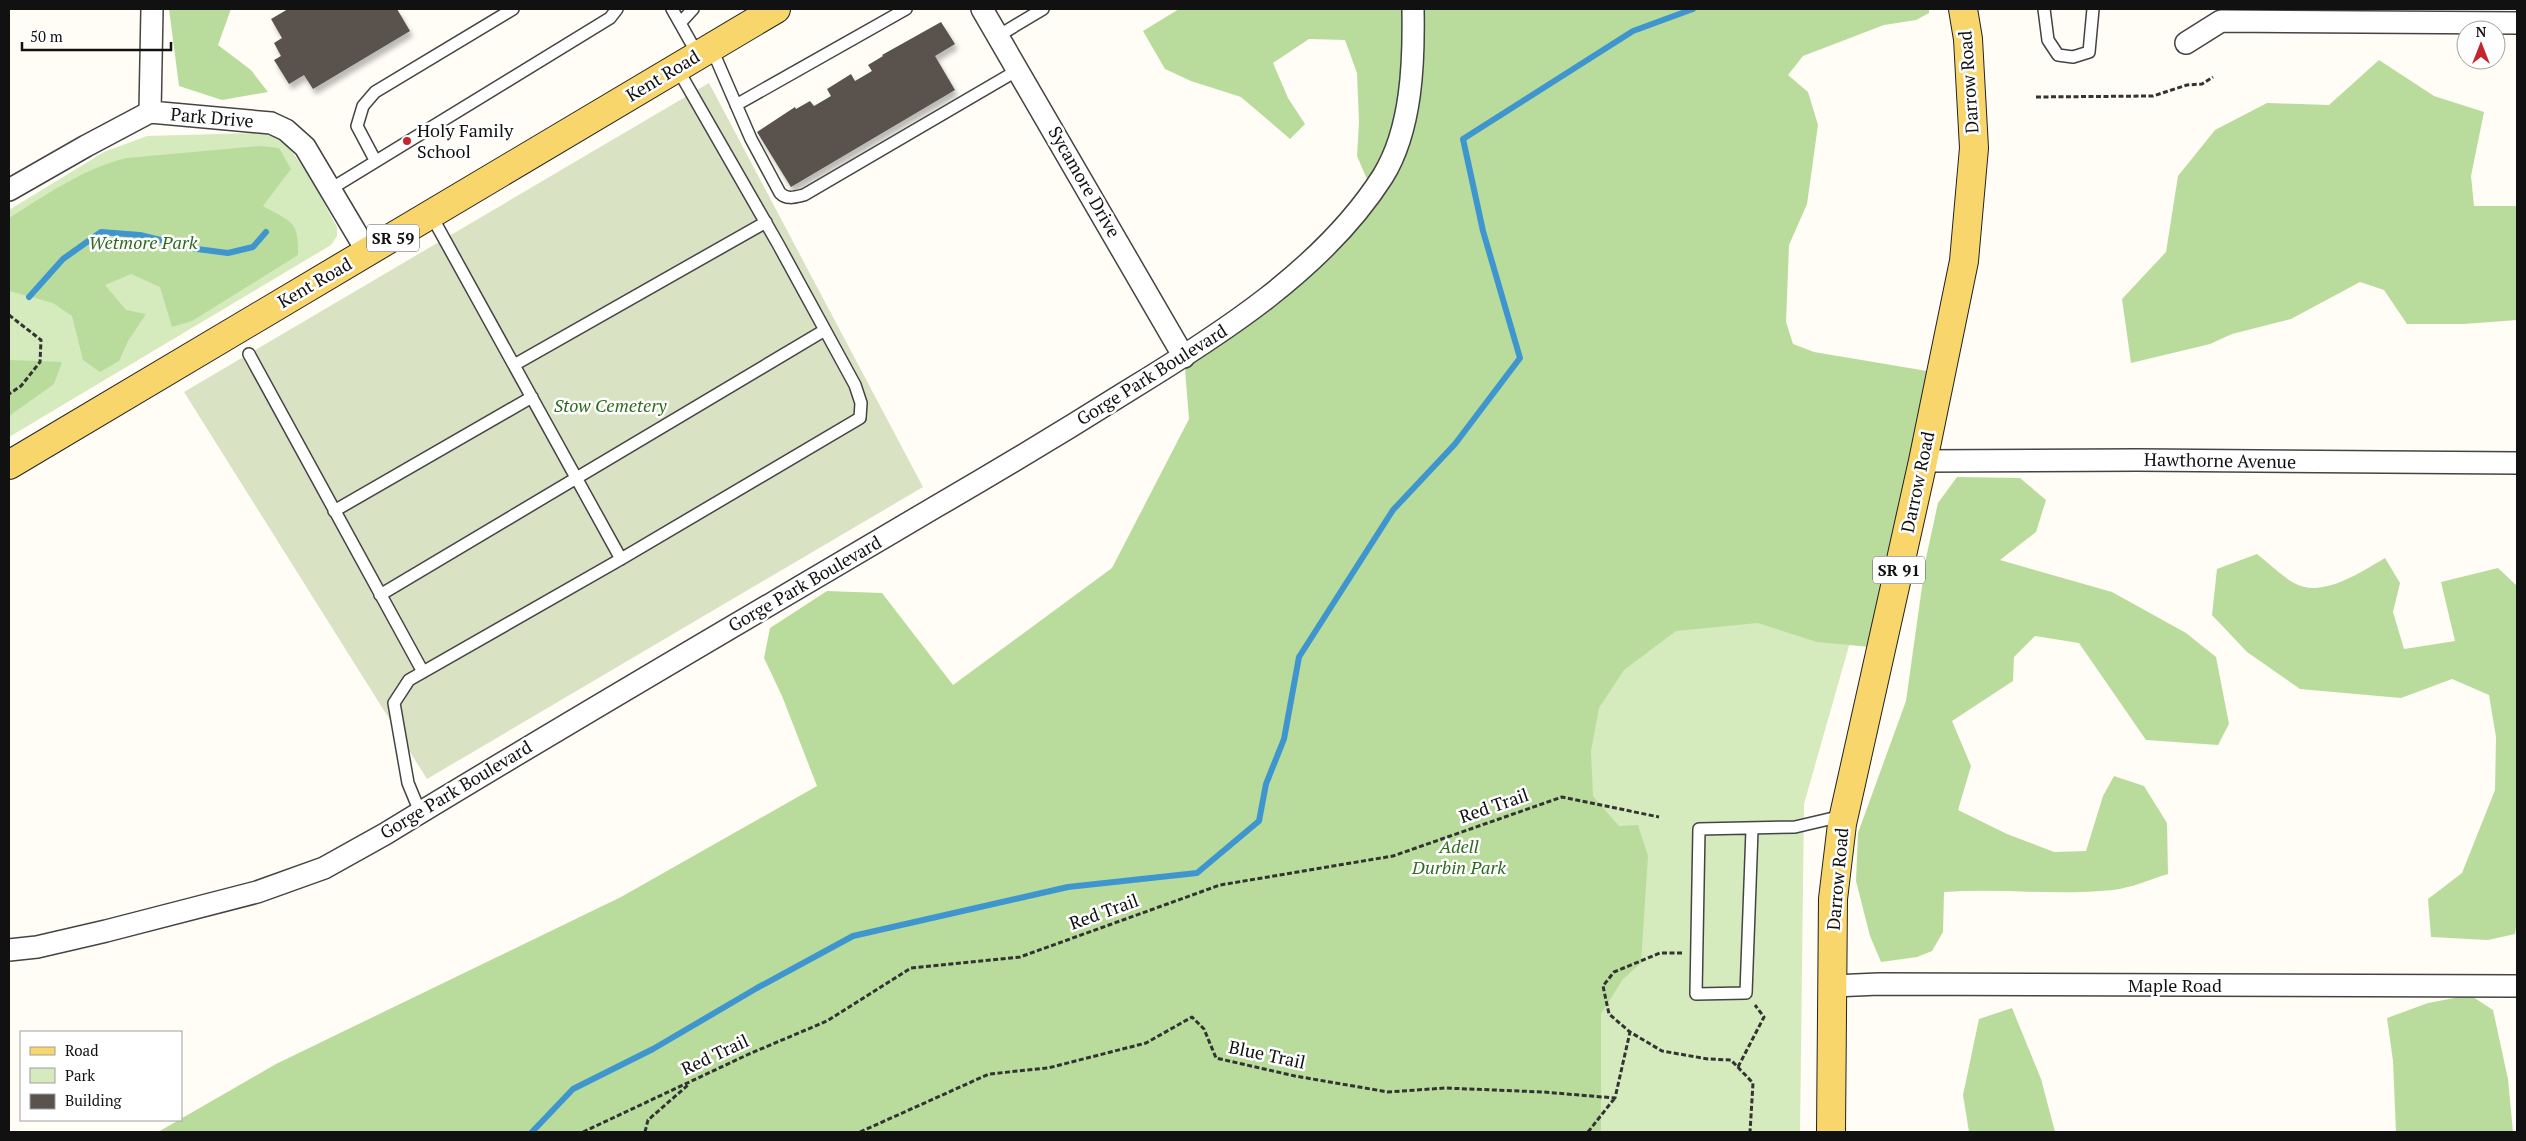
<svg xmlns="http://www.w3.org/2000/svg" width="2526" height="1141" viewBox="0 0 2526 1141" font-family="'PT Serif',serif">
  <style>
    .green { fill: #d5ebbd }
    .forest { fill: #b9dc9c }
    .cemetery { fill: #d9e3c4 }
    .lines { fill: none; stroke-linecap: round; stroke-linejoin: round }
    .stream { stroke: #3f96cf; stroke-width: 6 }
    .building { fill: #5a524d; filter: url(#shadow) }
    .service-casing { stroke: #444; stroke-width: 14 }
    .minor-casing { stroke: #444; stroke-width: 24 }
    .primary-casing { stroke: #222; stroke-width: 30 }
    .path { stroke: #333; stroke-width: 3; stroke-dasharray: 5 2.5; stroke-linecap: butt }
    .service { stroke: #fff; stroke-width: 11 }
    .minor { stroke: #fff; stroke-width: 21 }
    .primary { stroke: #f9d66b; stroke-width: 28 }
    .poi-dot { fill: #c4262e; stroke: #fff; stroke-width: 2 }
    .labels { text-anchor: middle; stroke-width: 5; stroke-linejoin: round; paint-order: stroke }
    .shield { fill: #fff; stroke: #585858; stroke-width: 1 }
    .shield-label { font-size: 16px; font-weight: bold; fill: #111 }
    .street-label { font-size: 18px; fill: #111; stroke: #fff }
    .poi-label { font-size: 18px; fill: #111; stroke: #fff; text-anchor: start }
    .park-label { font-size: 18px; font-style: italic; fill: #2f6b1f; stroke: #fff }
  </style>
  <defs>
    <filter id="shadow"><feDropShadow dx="3" dy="5.5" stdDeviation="2.5" flood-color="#0004"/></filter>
  </defs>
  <rect width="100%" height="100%" fill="#fffdf5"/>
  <path class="green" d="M 254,133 C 263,134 272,135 280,140 C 297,150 326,207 337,227 L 337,236 L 331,245 L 9,437 L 9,210 L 104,152 L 147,136 Z
    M 1371,580 L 1864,593 L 1804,804 L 1800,1132 L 476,1132 Z"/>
  <path class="forest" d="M 169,9 L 231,9 L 218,45 L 251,70 L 268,92 L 222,100 L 179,86 Z
    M 1179,9 L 1929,9 L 1929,13 L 1916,20 L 1884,25 L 1803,56 L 1788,75 L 1808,92 L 1818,125 L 1807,204 L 1789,245 L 1786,322 L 1793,344 L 1814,352 L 1927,371 L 1940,377 L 1881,648 L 1817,642 L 1758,623 L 1676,631 L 1624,670 L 1599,708 L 1591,751 L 1593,796 L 1619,826 L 1638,825 L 1648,856 L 1641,963 L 1623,979 L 1601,1014 L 1601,1132 L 158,1132 L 276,1064 L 621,897 L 817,786 L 782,696 L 764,658 L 770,628 L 827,591 L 882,593 L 953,685 L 1112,568 L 1189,419 L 1184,357 L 1212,339 L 1372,191 L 1357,156 L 1359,122 L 1357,73 L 1345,40 L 1309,39 L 1273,63 L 1288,98 L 1305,124 L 1290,139 L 1241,97 L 1191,81 L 1165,69 L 1143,31 Z
    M 2379,60 L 2434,96 L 2484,112 L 2471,176 L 2474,206 L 2517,206 L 2517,320 L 2464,324 L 2407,324 L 2384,290 L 2360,282 L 2291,319 L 2232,334 L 2210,344 L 2131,363 L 2122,299 L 2166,252 L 2178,176 L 2215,130 L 2267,103 L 2329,105 Z
    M 260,146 L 279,148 L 291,169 L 263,206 C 291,222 299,220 298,255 L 192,321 L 172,327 L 160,287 L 131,274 L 105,285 L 126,310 L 146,314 L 128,341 L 119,361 L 100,372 L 83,360 L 72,316 L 53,303 L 9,291 L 9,218 C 46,195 84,168 127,158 Z
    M 9,360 L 62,362 L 54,384 L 9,416 Z
    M 1957,477 L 2020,478 L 2046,500 L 2036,532 L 2000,560 L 2112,592 L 2186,633 L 2216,657 L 2229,724 L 2218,745 L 2146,740 L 2079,643 L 2035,636 L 2014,657 L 2013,681 L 1952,721 L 1971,766 L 1958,810 L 2007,834 L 2054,852 L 2086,851 L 2103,796 L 2114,776 L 2144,786 L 2167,823 L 2168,874 C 2151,879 2131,888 2113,890 C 2057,896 2000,888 1944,892 L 1943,932 L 1932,951 L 1917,957 L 1881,962 L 1870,936 L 1856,881 L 1858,833 L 1906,701 L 1926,558 L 1938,503 Z
    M 2257,554 C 2269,563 2281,576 2294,583 C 2322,599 2361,572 2385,558 L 2400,583 L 2393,612 L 2404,649 L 2455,641 L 2441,582 L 2498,568 L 2517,586 L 2517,921 L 2515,934 L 2488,940 L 2431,937 L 2428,899 L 2462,873 L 2495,790 L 2496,737 L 2489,695 L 2452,679 L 2401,698 L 2300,689 L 2247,652 L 2212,615 L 2217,569 Z
    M 2470,995 L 2493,1010 L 2508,1079 L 2513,1132 L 2396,1132 L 2393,1061 L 2387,1018 L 2428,1003 Z
    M 2012,1008 L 2041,1079 L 2055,1132 L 1969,1132 L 1963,1095 L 1979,1019 Z"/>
  <path class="cemetery" d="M 709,83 L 923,487 L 427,779 L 184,392 Z"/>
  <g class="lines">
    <path class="stream" d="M 29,297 L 63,259 L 101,232 L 140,235 L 197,249 L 228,253 L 253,247 L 266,232
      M 532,1132 L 573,1089 L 653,1049 L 757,988 L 853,936 L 1068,887 L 1197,873 L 1259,821 L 1266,784 L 1284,739 L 1299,657 L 1393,510 L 1455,444 L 1520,358 L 1483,231 L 1463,139 L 1633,31 L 1693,9"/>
  </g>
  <path class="building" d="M 288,9 L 397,9 L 410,31 L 313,89 L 304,75 L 289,84 L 274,60 L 281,56 L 274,43 L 282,38 L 271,19 Z
    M 941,22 L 955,44 L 935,56 L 955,90 L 791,187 L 757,132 L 795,107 L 796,109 L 810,101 L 814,106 L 831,96 L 827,89 L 851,74 L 855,81 L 872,71 L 868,65 L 883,56 L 882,55 Z"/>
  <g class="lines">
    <g class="service-casing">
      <path id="service" d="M 672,9 L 698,55
        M 2044,9 L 2048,40 L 2058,55 L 2073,57 L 2089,52 L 2093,9
        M 681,22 L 693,9
        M 998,36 L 1043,9
        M 711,47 L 751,139 L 780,193 C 787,200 795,197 804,195 L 1018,70
        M 736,105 L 906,9
        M 375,160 L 357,126 L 363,106 L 375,92 L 513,9
        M 329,190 L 610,18 L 617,9
        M 431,215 L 621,559
        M 249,354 L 423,672
        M 514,365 L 766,222
        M 334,511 L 532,397
        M 380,595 L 825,330
        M 420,812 L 408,783 L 394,703 L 409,680 L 621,559 L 860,418 L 861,403 L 855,385 L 778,244 L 677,68
        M 1752,830 L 1746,993 L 1696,994 L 1699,829 L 1795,827 L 1842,816"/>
    </g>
    <g class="minor-casing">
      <path id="minor" d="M 982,9 L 1184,357
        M 2186,43 L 2221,21 L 2517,23
        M 150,112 L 152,9
        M 9,190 L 86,146 L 150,112 L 271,123 L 286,130 L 305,147 L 368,253
        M 1923,461 L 2138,460 L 2517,463
        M 9,950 L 37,947 L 106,931 L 257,892 L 324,868 L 385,834 C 568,722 753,615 937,506 C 1001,469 1064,431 1126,392 C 1218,336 1324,269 1383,176 C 1412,129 1414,62 1413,9
        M 1833,986 L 1879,984 L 2517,986"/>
    </g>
    <g class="primary-casing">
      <path id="primary" d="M 9,465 L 776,9
        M 1831,1132 L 1833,899 L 1842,824 L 1923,461 L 1964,261 L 1974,148 L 1968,39 L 1963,9"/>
    </g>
    <path class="path" d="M 2036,97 L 2153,96 L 2187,85 L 2202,84 L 2213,77
      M 9,315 L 41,340 L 40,362 L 21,386 L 9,394
      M 1682,953 L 1660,953 L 1614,972 L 1603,986 L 1609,1014 L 1630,1032 L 1662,1051 L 1708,1059 L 1731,1060 L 1753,1083 L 1750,1132
      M 1738,1067 L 1764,1017 L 1755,1005
      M 583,1132 L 749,1054 L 827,1021 L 911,968 L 1020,957 L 1220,885 L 1393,856 L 1562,797 L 1659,817
      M 645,1132 L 648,1120 L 688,1085
      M 860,1132 L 989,1074 L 1048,1068 L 1146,1043 L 1192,1017 L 1204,1029 L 1216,1058 L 1295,1076 L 1388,1092 L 1445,1088 L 1543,1092 L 1615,1098 L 1630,1032
      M 1588,1132 L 1614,1099"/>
    <use href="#service" class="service"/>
    <use href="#minor" class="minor"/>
    <use href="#primary" class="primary"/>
  </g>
  <circle class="poi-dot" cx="407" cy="141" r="5"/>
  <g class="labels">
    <g class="shield">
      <rect x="367" y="224.5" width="52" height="27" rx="4"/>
      <rect x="1873" y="556.5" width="52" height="27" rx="4"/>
    </g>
    <g class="shield-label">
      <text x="393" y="244">SR 59</text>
      <text x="1899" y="576">SR 91</text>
    </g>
    <g class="street-label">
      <text transform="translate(663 76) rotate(-31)" y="6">Kent Road</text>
      <text transform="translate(1969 82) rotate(-94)" y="6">Darrow Road</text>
      <text transform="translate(212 118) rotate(5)" y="6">Park Drive</text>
      <text transform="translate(1084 182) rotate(60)" y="6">Sycamore Drive</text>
      <text transform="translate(315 283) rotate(-30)" y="6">Kent Road</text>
      <text transform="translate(1152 375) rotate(-32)" y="6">Gorge Park Boulevard</text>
      <text transform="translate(2220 461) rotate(1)" y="6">Hawthorne Avenue</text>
      <text transform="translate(1918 482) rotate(-78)" y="6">Darrow Road</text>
      <text transform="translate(805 584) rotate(-30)" y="6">Gorge Park Boulevard</text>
      <text transform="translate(456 790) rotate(-31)" y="6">Gorge Park Boulevard</text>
      <text transform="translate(1494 806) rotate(-19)" y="6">Red Trail</text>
      <text transform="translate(1838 879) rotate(-85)" y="6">Darrow Road</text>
      <text transform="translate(1104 912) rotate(-20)" y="6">Red Trail</text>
      <text x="2175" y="992">Maple Road</text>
      <text transform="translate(715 1055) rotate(-25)" y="6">Red Trail</text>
      <text transform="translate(1267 1055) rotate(12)" y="6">Blue Trail</text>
    </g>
    <g class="poi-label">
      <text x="417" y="137">Holy Family<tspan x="417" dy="21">School</tspan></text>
    </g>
    <g class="park-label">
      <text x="143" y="249">Wetmore Park</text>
      <text x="610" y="412">Stow Cemetery</text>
      <text x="1459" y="853">Adell<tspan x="1459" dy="21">Durbin Park</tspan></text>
    </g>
  </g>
  <rect width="2526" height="1141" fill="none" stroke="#111111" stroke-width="20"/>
  <rect x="20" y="1031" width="162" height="90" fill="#ffffff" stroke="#a0a0a0"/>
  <rect x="30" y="1047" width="25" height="8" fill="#f9d66b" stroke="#a0a0a0"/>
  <text x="65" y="1056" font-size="15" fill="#111111">Road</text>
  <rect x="30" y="1068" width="25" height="15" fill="#d5ebbd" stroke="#a0a0a0"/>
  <text x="65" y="1081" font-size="15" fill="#111111">Park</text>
  <rect x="30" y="1094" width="25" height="15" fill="#5a524d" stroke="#a0a0a0"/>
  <text x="65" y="1106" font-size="15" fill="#111111">Building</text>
  <g transform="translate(2481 45)"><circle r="24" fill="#ffffff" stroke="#a0a0a0"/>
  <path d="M0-4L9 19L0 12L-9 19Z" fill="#c4262e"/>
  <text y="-8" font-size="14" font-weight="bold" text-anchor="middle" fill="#111111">N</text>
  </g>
  <path d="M22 42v8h149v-8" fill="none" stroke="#111111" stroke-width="2.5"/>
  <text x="30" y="42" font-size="15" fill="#111111" stroke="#ffffff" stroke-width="4" paint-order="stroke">50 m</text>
</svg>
